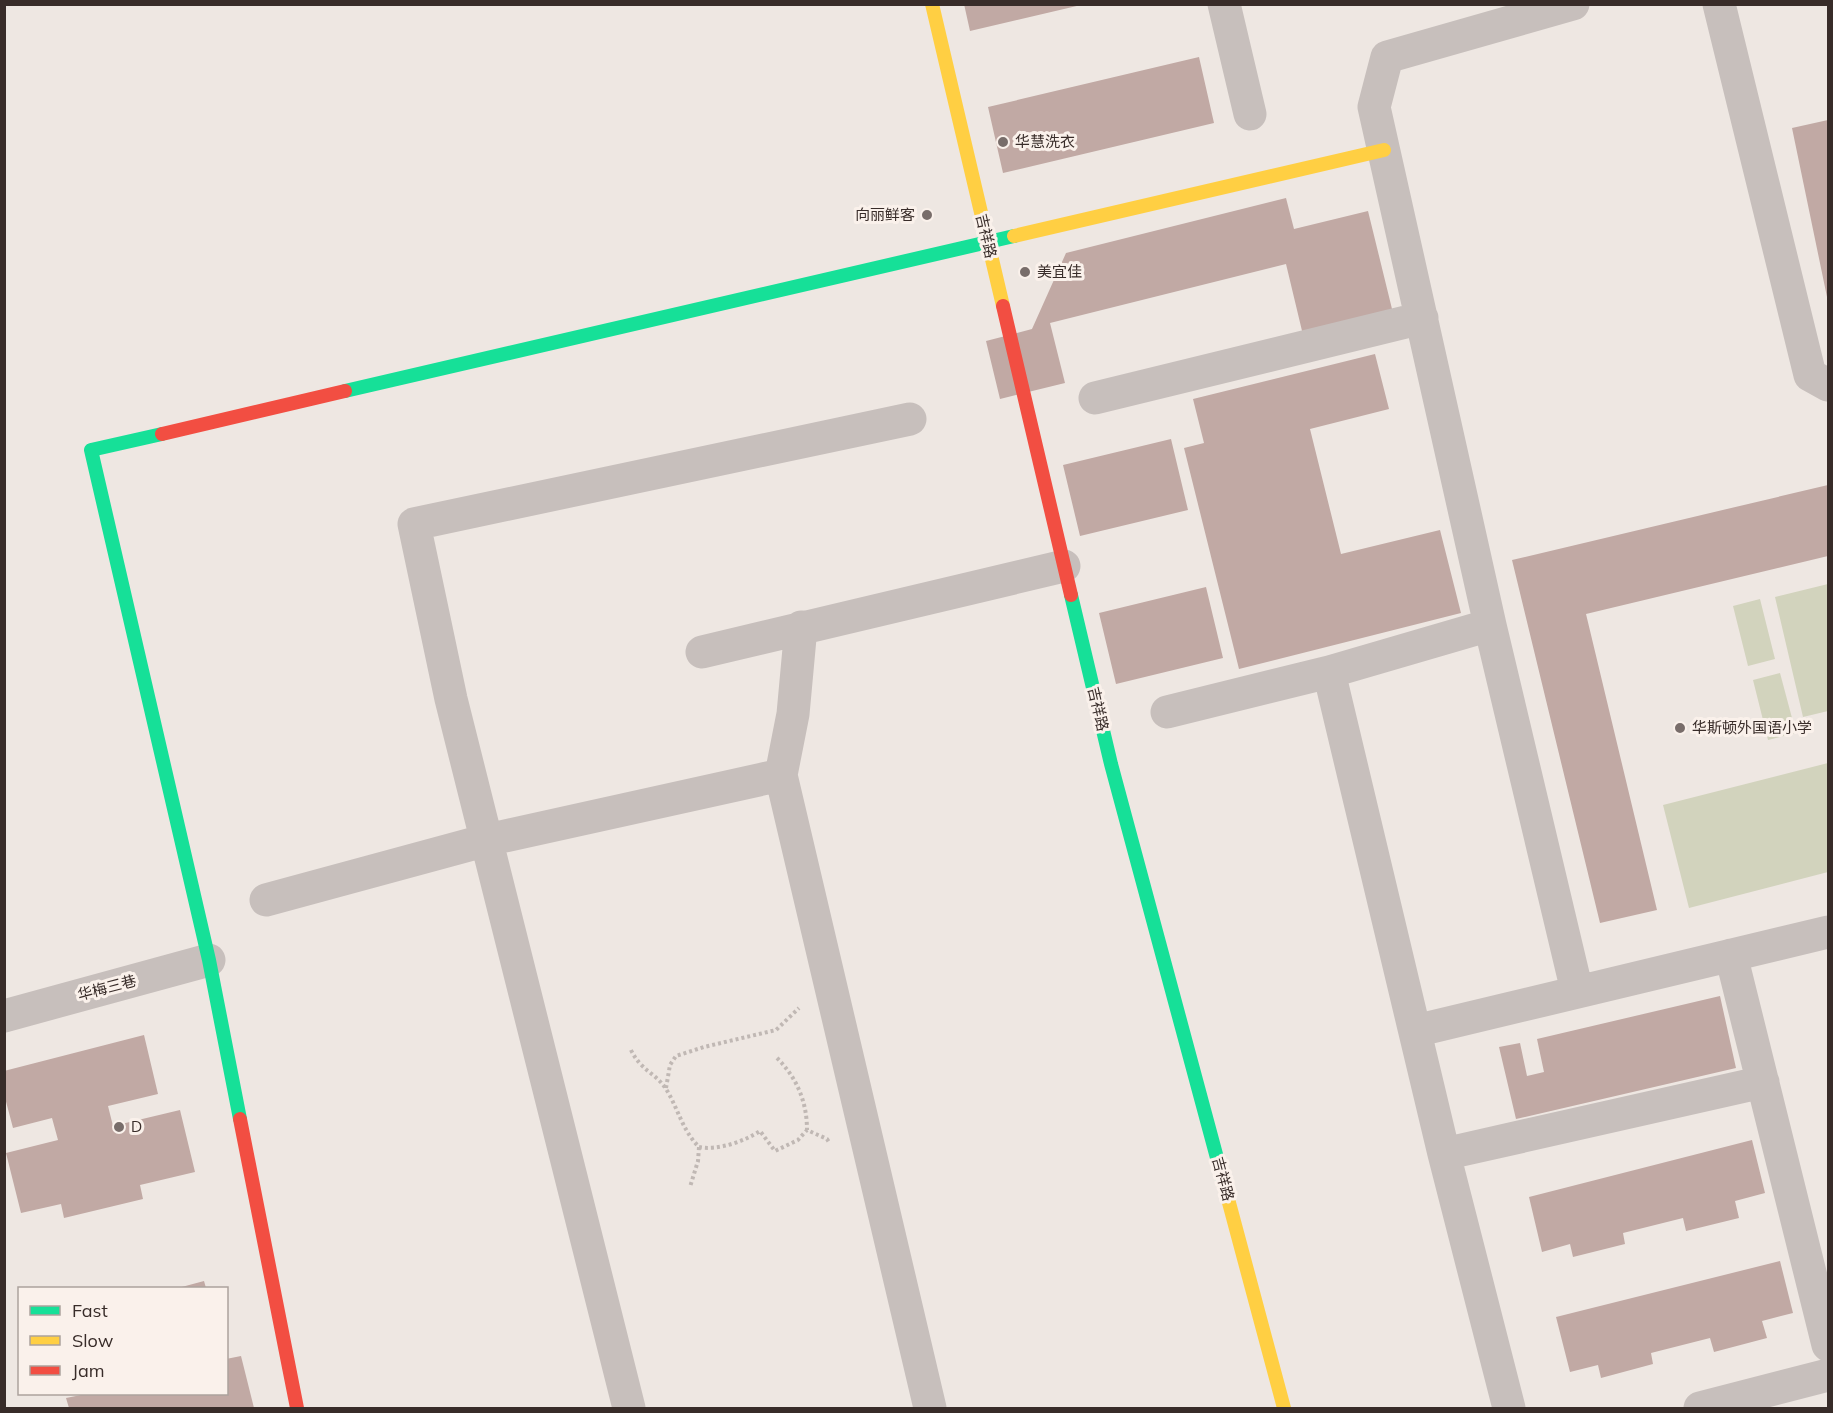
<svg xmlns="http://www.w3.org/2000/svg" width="1833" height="1413" viewBox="0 0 1833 1413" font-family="Mulish,'Noto Sans SC',sans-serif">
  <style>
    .green { fill: #d2d3bd }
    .building { fill: #c1a9a4 }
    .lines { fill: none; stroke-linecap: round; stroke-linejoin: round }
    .path { stroke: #c0b8b4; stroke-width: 4; stroke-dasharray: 3 3; stroke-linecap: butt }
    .street { stroke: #c7bfbc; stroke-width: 33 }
    .fast { stroke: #16e098; stroke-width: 14 }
    .slow { stroke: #ffcf43; stroke-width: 14 }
    .jam { stroke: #f24e42; stroke-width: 14 }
    .poi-dot { fill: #786d6a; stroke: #faf1eb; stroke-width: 2 }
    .labels { text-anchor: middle; stroke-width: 6; stroke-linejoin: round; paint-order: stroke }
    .poi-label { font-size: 15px; fill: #382c29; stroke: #faf1eb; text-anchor: start }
    .street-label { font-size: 15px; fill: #382c29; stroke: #faf1eb }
  </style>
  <rect width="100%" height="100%" fill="#eee7e2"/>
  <path class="green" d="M 1828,584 L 1828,711 L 1803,717 L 1775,597 Z
    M 1760,599 L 1775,659 L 1748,666 L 1733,606 Z
    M 1780,673 L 1796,733 L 1768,740 L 1753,680 Z
    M 1828,763 L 1828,872 L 1689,908 L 1663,805 Z"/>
  <path class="building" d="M 964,4 L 1081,4 L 1081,5 L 970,31 Z
    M 1199,57 L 1214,123 L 1003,173 L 988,107 Z
    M 1828,120 L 1828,296 L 1827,297 L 1792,128 Z
    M 1286,198 L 1294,229 L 1368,211 L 1393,313 L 1303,335 L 1286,264 L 1050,323 L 1065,383 L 1000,399 L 986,341 L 1032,329 L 1066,253 Z
    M 1375,354 L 1389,409 L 1310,429 L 1341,554 L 1440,530 L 1461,613 L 1239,669 L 1184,448 L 1204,443 L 1193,399 Z
    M 1171,439 L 1188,510 L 1080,536 L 1063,465 Z
    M 1828,485 L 1828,556 L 1586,614 L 1657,910 L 1600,923 L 1512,560 Z
    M 1206,587 L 1223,658 L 1116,684 L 1099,613 Z
    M 1720,996 L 1736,1068 L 1516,1119 L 1499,1047 L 1520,1043 L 1527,1076 L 1544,1072 L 1537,1039 Z
    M 144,1035 L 158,1094 L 108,1106 L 113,1126 L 180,1110 L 195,1172 L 140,1185 L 143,1199 L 64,1218 L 61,1204 L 21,1213 L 6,1153 L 58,1140 L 52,1118 L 13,1128 L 4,1094 L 4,1071 Z
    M 1752,1140 L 1765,1193 L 1735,1201 L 1739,1218 L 1686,1231 L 1683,1218 L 1623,1233 L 1625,1244 L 1573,1257 L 1570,1244 L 1542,1252 L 1529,1197 Z
    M 1780,1261 L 1793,1313 L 1762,1321 L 1767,1338 L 1714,1352 L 1710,1338 L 1651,1353 L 1653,1364 L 1601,1378 L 1598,1365 L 1570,1372 L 1556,1317 Z
    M 204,1281 L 206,1288 L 178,1288 Z
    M 241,1356 L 254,1408 L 69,1408 L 66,1398 L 86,1394 L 226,1394 L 226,1359 Z"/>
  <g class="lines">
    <path class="path" d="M 631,1050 C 641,1071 656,1073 666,1089 C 678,1108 682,1130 699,1147 L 698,1161 L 690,1187
      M 777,1058 C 797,1078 807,1102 807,1130
      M 666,1088 L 670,1065 L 676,1056 L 704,1047 L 776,1030 L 799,1008
      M 699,1147 C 717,1151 745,1141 760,1131 L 775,1151 L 798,1140 L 807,1130 L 827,1139 L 830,1144"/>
    <path class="street" d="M 1224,4 L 1250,114
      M 1573,4 L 1387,57 L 1374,107 L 1490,625 L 1577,991
      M 1719,4 L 1810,375 L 1828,385
      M 1095,398 L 1422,318
      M 1490,625 L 1329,672 L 1444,1154 L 1509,1408
      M 702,652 L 1064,566
      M 1167,712 L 1329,672
      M 781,775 L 930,1408
      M 266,900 L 487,840 L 781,775 L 793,714 L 801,627
      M 1731,955 L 1828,1345
      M 4,1016 L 209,960
      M 1415,1031 L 1828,932
      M 1444,1154 L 1763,1082
      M 629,1408 L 451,699 L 414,524 L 910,419
      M 1700,1408 L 1828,1375"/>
    <path class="fast" d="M 345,391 L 1014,236
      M 162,434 L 91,450 L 209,960 L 240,1119
      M 1071,595 L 1111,764 L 1224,1184"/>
    <path class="slow" d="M 932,4 L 1003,306
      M 1014,236 L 1384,150
      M 1224,1184 L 1284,1408"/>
    <path class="jam" d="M 1003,306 L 1071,595
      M 162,434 L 345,391
      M 240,1119 L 297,1408"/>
  </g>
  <g class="poi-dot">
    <circle cx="1003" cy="142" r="6"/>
    <circle cx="927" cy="215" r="6"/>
    <circle cx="1025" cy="272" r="6"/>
    <circle cx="1680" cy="728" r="6"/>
    <circle cx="119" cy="1127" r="6"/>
  </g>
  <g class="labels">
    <g class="poi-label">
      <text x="1015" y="147">华慧洗衣</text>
      <text x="915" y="220" text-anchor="end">向丽鲜客</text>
      <text x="1037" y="277">美宜佳</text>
      <text x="1692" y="733">华斯顿外国语小学</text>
      <text x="131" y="1132">D</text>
    </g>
    <g class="street-label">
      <text transform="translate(986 236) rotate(77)" y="5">吉祥路</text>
      <text transform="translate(1098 709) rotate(77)" y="5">吉祥路</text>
      <text transform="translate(107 988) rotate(-15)" y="5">华梅三巷</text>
      <text transform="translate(1223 1179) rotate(75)" y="5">吉祥路</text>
    </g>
  </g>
  <rect width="1833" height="1413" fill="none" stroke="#382c29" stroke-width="12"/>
  <rect x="18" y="1287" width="210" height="108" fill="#faf1eb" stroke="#aca29d" stroke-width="1.5"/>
  <rect x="30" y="1306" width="30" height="9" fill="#16e098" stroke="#aca29d" stroke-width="1.5"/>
  <text x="72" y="1317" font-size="18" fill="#382c29">Fast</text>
  <rect x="30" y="1336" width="30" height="9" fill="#ffcf43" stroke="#aca29d" stroke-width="1.5"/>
  <text x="72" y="1347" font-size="18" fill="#382c29">Slow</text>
  <rect x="30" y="1366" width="30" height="9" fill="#f24e42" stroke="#aca29d" stroke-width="1.5"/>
  <text x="72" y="1377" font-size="18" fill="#382c29">Jam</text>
</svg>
